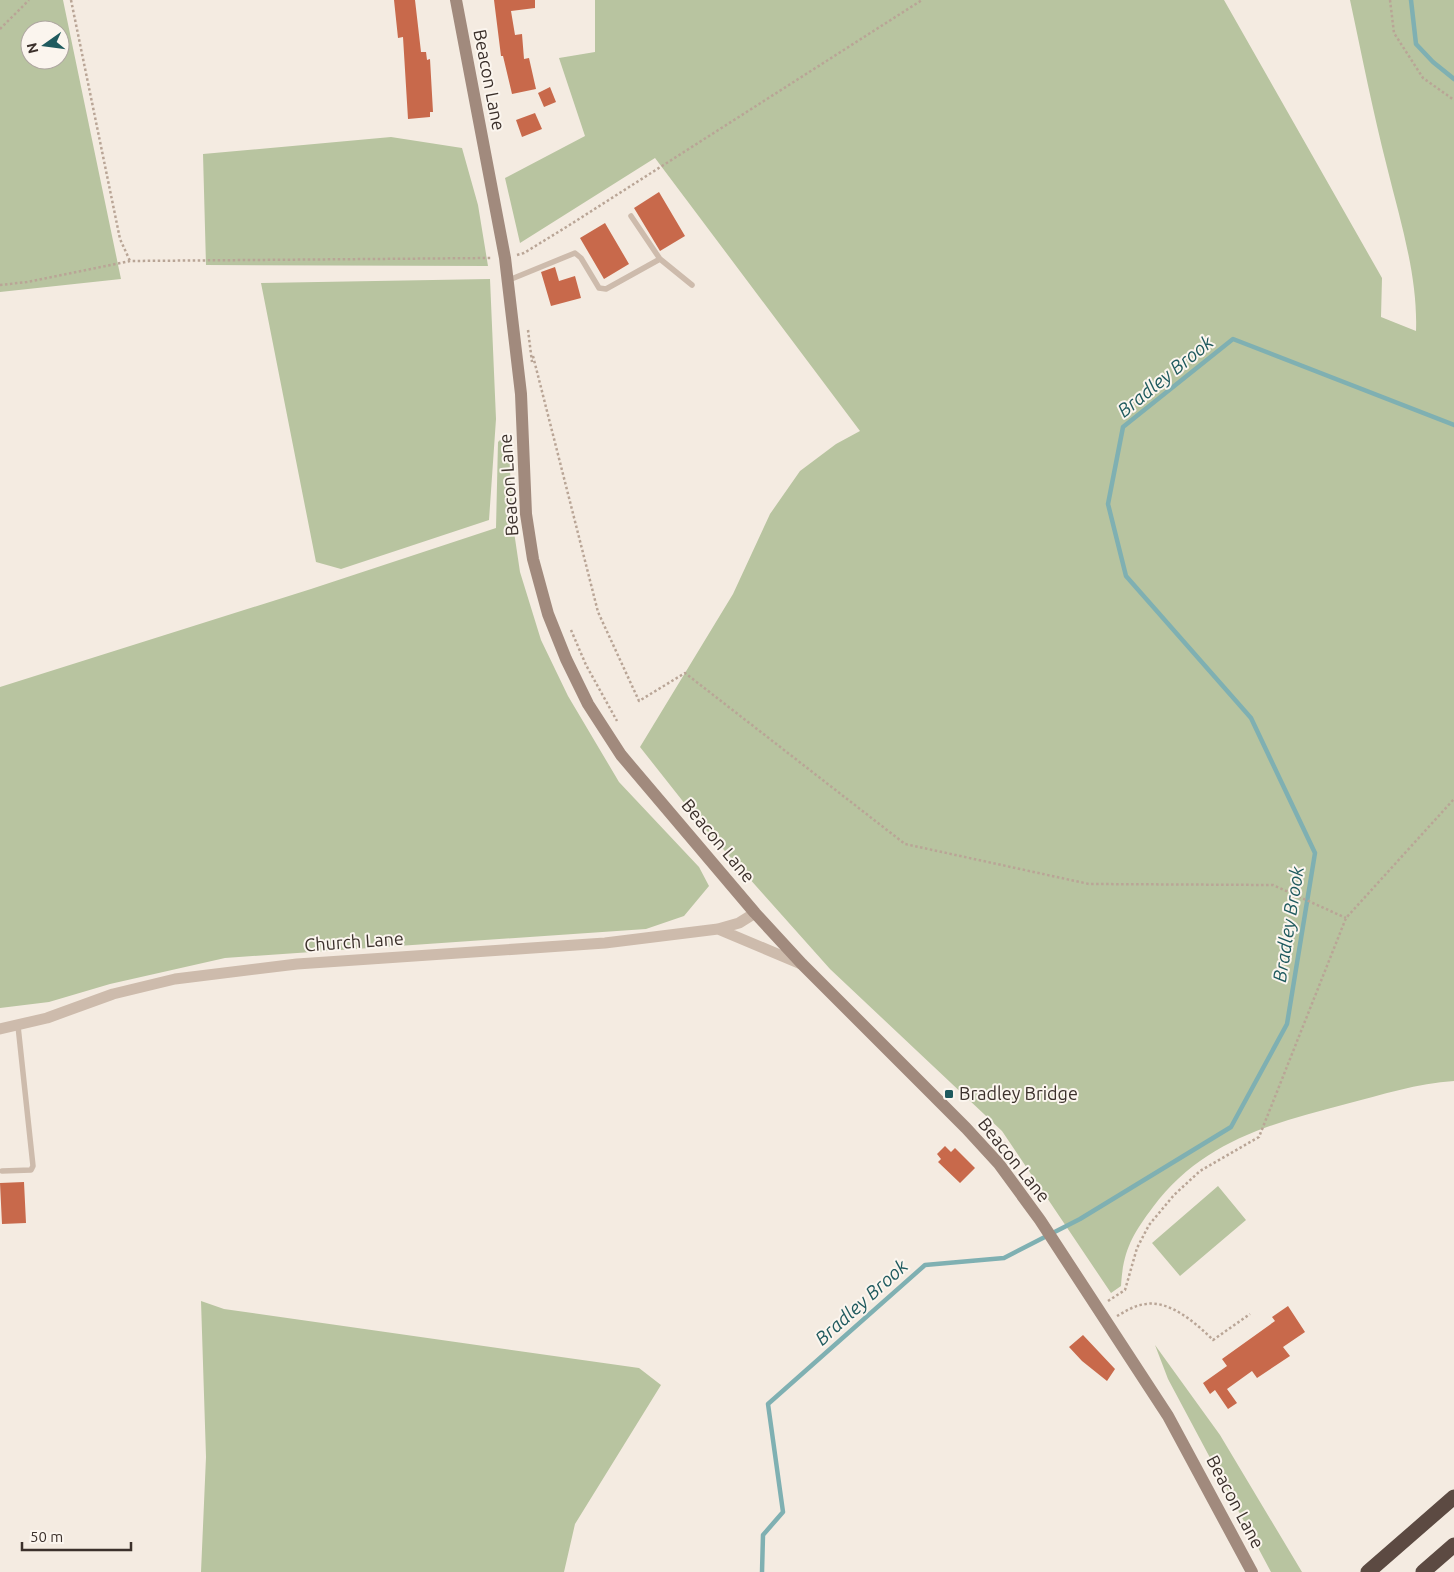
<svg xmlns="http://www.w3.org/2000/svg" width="1454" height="1572" viewBox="0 0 1454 1572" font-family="Ubuntu,sans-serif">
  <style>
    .green { fill: #b8c4a0; fill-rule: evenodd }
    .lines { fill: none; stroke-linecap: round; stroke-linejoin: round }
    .stream { stroke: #7fb0b2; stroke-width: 4.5 }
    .building { fill: #c8694b }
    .path { stroke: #b9a596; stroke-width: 2.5; stroke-dasharray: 2.5 2.5; stroke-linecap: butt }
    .service { stroke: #cdbbac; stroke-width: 5.5 }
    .minor { stroke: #cdbbac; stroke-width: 11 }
    .secondary { stroke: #a18a7d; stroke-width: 12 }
    .motorway { stroke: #5c4a42; stroke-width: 15 }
    .poi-dot { fill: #1f5a5e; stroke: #fbf5ee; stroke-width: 2 }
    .labels { text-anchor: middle; stroke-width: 4; stroke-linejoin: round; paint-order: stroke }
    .street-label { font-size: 18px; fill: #3b302b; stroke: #fbf5ee }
    .poi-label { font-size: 18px; fill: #3b302b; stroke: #fbf5ee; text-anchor: start }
    .water-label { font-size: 19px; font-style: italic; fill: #1f5a5e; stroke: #fbf5ee }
  </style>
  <rect width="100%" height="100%" fill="#f4ebe1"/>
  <path class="green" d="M 0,0 L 63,0 L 121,279 L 0,292 ZM 30,30 L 60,30 L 60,60 L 30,60 Z
    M 595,0 L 1224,0 L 1382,278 L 1381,317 L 1416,331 C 1418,276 1400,220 1387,167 C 1373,112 1362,56 1350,0 L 1454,0 L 1454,1081 C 1418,1083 1381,1095 1346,1104 C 1270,1124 1203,1141 1153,1207 C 1132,1235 1123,1251 1121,1286 L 1111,1293 L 1002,1131 L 830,969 L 700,823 L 640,747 L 733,594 L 770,514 L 800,471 L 836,444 L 860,431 L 655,158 L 520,243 L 505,178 L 585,136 L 559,58 L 595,52 Z
    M 391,137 L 462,148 L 478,205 L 488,266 L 206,265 L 203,154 Z
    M 490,279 L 496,419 L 489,520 L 341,569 L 316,562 L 261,283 Z
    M 503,437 L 509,452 L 513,525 L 520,572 L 541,640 L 568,696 L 619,782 L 699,867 L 709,886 L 684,916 L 646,929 L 225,958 L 110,984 L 49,1002 L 0,1008 L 0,687 L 311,589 L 496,528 L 498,442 Z
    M 1218,1186 L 1246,1220 L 1180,1276 L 1152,1243 Z
    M 201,1301 L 224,1309 L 639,1368 L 661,1385 L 575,1524 L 564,1572 L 201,1572 L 206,1457 Z
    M 1155,1345 L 1220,1435 L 1302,1572 L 1271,1572 L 1168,1379 Z"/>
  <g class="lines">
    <path class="stream" d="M 1411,0 L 1416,44 L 1433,62 L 1454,79
      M 762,1572 L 763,1535 L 783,1512 L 768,1404 L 925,1265 L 1004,1258 L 1080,1219 L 1231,1127 L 1287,1024 L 1315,853 L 1251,718 L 1126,576 L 1108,504 L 1123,427 L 1233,339 L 1454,425"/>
  </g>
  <path class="building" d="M 394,0 L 415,0 L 421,52 L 426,52 L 427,60 L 430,59 L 433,112 L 430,112 L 430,117 L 408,119 L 403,37 L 398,38 Z
    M 494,0 L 535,0 L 535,8 L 511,11 L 515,35 L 522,34 L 524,59 L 529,58 L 536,89 L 512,94 L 503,56 L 501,56 Z
    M 550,87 L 556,102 L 544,107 L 538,93 Z
    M 535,113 L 542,129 L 522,137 L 516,120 Z
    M 659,192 L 685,236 L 660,251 L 634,208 Z
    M 605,223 L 629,264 L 604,279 L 580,238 Z
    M 555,267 L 559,281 L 575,276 L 581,298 L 551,306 L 541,272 Z
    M 945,1146 L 951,1152 L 955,1148 L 975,1168 L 960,1183 L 938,1162 L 941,1159 L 937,1154 Z
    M 24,1182 L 26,1223 L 2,1224 L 0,1183 Z
    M 1288,1306 L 1305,1332 L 1283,1347 L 1290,1356 L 1257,1378 L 1252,1371 L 1227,1389 L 1237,1403 L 1228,1409 L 1215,1390 L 1210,1394 L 1203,1383 L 1227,1366 L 1222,1359 L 1275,1321 L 1272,1317 Z
    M 1083,1335 L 1115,1369 L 1107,1381 L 1082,1361 L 1069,1347 Z"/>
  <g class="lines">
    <path class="path" d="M 71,0 L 120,239 L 130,261
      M 1390,0 L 1394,33 L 1423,78 L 1454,100
      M 0,29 L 29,0
      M 517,255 L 524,253 L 568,226 L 922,0
      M 0,285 L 27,282 L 130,261 L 492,258
      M 528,330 L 532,362
      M 533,356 L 598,612 L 639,701 L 685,673 L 905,844 L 1089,884 L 1273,885 L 1346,918
      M 571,630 L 586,665 L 617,721
      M 988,1131 C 1001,1135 1015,1155 1020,1167
      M 1108,1301 L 1125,1290 L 1137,1248 L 1149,1225 L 1174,1195 L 1200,1171 L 1259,1137 L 1346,918 L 1454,799
      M 1117,1316 C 1126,1311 1135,1305 1146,1304 C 1170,1300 1197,1324 1213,1340 L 1250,1314"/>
    <path class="service" d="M 631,216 L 660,259 L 692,285
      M 509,280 L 575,253 L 581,258 L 599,288 L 606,289 L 660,259
      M 2,1171 L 31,1170 L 33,1166 L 18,1026"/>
    <path class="minor" d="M 718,929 L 801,964
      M 0,1029 L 47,1018 L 113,994 L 175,979 L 297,964 L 605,943 L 718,929 L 739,923 L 755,913"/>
    <path class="secondary" d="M 456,0 L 505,258 L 521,394 L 526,514 L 533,559 L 548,614 L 566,659 L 588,704 L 621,755 L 755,913 L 802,964 L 966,1128 L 999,1164 L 1040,1220 L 1168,1416 L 1252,1572"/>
    <path class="motorway" d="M 1368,1572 L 1454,1497
      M 1423,1572 L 1454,1545"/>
  </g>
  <rect class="poi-dot" x="944" y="1089" width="10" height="10" rx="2.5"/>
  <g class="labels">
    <g class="street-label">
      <text transform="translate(489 80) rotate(79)" y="6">Beacon Lane</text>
      <text transform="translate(509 485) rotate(-94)" y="6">Beacon Lane</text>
      <text transform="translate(718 841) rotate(50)" y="6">Beacon Lane</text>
      <text transform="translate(354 942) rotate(-4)" y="6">Church Lane</text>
      <text transform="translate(1014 1160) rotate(51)" y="6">Beacon Lane</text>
      <text transform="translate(1235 1502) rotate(62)" y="6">Beacon Lane</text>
    </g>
    <g class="poi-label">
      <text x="959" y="1100">Bradley Bridge</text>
    </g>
    <g class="water-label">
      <text transform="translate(1165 376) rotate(-39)" y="7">Bradley Brook</text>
      <text transform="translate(1288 924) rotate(-81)" y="7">Bradley Brook</text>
      <text transform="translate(861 1302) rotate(-42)" y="7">Bradley Brook</text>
    </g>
  </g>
  <g transform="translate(45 45) rotate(256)"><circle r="24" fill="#fbf5ee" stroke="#aea6a0"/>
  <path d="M0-4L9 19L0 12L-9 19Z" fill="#1f5a5e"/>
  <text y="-8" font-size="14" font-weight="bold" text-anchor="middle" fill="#3b302b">N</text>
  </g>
  <path d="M22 1542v8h109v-8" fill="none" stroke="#3b302b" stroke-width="2.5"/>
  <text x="30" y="1542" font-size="15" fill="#3b302b" stroke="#fbf5ee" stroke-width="4" paint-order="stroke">50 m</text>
</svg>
